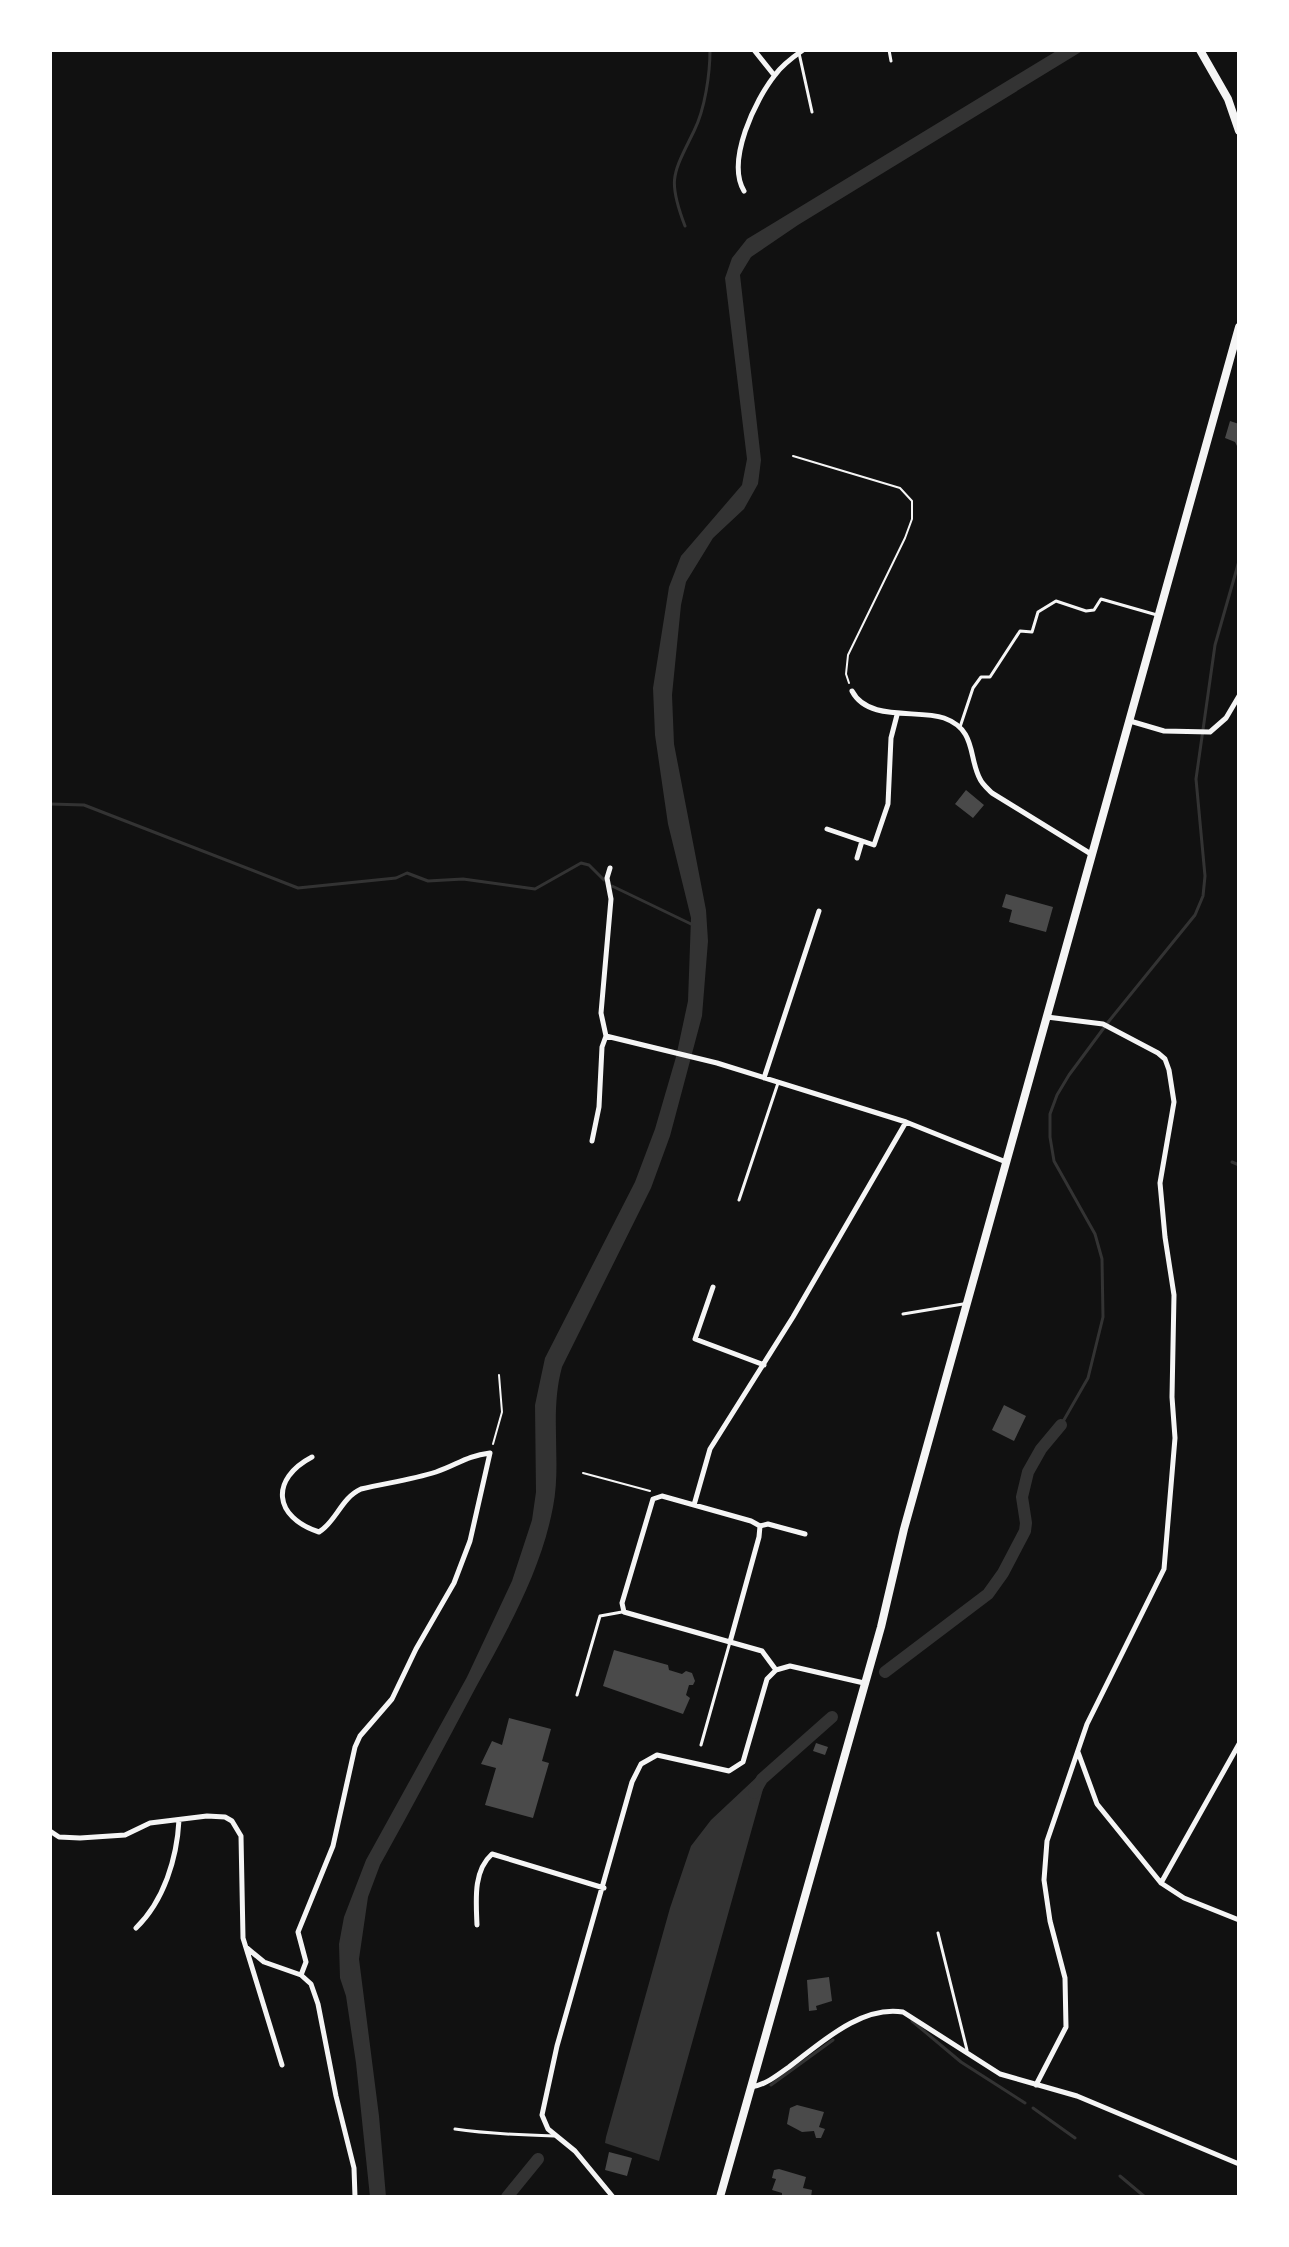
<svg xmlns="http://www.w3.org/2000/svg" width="1289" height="2247" viewBox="0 0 1289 2247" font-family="'Fira Sans',sans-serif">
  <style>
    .water { fill: #333 }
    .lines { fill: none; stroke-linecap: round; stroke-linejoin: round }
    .stream { stroke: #333; stroke-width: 3 }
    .canal { stroke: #333; stroke-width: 12 }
    .building { fill: #4a4a4a }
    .path { stroke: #f5f5f5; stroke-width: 2 }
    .service { stroke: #f5f5f5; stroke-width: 3 }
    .minor { stroke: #f5f5f5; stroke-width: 5 }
    .secondary { stroke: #f5f5f5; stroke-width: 8 }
  </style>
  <rect width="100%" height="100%" fill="#111"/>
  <path class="water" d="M 1058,50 L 1084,50 L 798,225 L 751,257 L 740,275 L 761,460 L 758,484 L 744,509 L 713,538 L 686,582 L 681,605 L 672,695 L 674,744 L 706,910 L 708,941 L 702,1016 L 670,1136 L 651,1188 L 562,1367 C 549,1414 562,1461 553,1507 C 541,1571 507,1631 476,1687 C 444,1747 413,1806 380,1865 L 368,1897 L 359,1959 L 379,2116 L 386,2197 L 370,2197 L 356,2063 L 346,1996 L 340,1978 L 339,1944 L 344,1917 L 366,1860 L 467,1677 L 512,1581 L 532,1520 L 536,1492 L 535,1405 L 545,1358 L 635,1182 L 655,1129 L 676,1057 L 688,1001 L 691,918 L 668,824 L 655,735 L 653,688 L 669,587 L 681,556 L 742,485 L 747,459 L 725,278 L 732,258 L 747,239 Z
    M 759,1775 L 765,1782 L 659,2161 L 605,2143 L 606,2137 L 670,1908 L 691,1846 L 711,1820 Z"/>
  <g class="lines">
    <path class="stream" d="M 685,226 C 667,179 673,174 694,131 C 705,109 710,74 710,50
      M 50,804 L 84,805 L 298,888 L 396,878 L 407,873 L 428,881 L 463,879 L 535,889 L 581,863 L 589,865 L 604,880
      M 612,886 L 691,924
      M 1232,1162 L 1239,1165
      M 1061,1425 L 1088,1378 L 1103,1317 L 1102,1259 L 1095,1234 L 1054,1161 L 1050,1137 L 1050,1114 L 1057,1095 L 1069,1075 L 1109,1021 L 1195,915 L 1203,896 L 1205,876 L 1196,779 L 1215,645 L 1239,561
      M 912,2021 L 961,2062 L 1025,2103
      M 771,2085 L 833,2040
      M 1033,2108 L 1075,2138
      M 1120,2176 L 1145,2197"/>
    <path class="canal" d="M 885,1672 L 988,1594 L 1003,1573 L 1025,1531 L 1026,1523 L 1022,1497 L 1028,1472 L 1041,1449 L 1061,1425
      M 754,1793 L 762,1779 L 832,1717
      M 507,2197 L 538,2159"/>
  </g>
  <path class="building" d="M 1230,421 L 1239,424 L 1239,450 L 1235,442 L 1225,438 Z
    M 966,790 L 984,805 L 973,818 L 955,804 Z
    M 1006,894 L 1053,907 L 1046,932 L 1009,922 L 1012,910 L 1002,907 Z
    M 1004,1405 L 1026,1416 L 1014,1441 L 992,1430 Z
    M 614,1650 L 668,1665 L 669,1670 L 682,1674 L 686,1671 L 692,1673 L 695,1681 L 693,1685 L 689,1685 L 686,1695 L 690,1698 L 683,1714 L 603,1686 Z
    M 509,1718 L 551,1729 L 542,1761 L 549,1763 L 533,1818 L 485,1805 L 496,1768 L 481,1764 L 492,1741 L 502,1745 Z
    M 816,1743 L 828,1747 L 825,1755 L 813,1751 Z
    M 829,1977 L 832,2001 L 816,2006 L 817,2010 L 809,2011 L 807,1980 Z
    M 797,2105 L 824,2112 L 819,2127 L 825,2129 L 821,2138 L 816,2138 L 814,2131 L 802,2132 L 787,2124 L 790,2108 Z
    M 609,2152 L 632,2158 L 627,2176 L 605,2170 Z
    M 779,2169 L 806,2177 L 803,2188 L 812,2190 L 811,2197 L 791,2195 L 782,2197 L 782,2193 L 772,2190 L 776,2179 L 772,2178 L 774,2170 Z"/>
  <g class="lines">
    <path class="path" d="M 793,456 L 900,488 L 912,501 L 912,519 L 905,538 L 848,655 L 846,674 L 849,683
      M 493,1444 L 502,1412 L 499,1375
      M 583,1473 L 650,1491"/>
    <path class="service" d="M 889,50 L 891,61
      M 799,53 L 812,112
      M 960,727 L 973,688 L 981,677 L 990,677 L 1020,631 L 1032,632 L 1038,612 L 1056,601 L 1086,611 L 1094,610 L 1101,599 L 1157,615
      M 739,1200 L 778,1083
      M 903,1314 L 963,1304
      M 577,1695 L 600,1616 L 622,1612
      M 701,1745 L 730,1642
      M 938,1933 L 967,2050
      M 455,2129 C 488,2134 521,2135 554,2136"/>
    <path class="minor" d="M 754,50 L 774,75
      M 744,191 C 726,161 755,100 775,75 C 782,65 793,57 803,50
      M 852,691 C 868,722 917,709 944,718 C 977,730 968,757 980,779 C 982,784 988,789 992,793 L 1091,854
      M 1130,721 L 1164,731 L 1210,732 L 1226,718 L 1239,696
      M 827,829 L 874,845 L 888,804 L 891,738 L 897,715
      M 857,858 L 862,841
      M 606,1036 L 717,1063 L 906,1122 L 1006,1162
      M 764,1078 L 819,911
      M 592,1141 L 599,1107 L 602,1047 L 606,1036 L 601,1013 L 611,899 L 607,878 L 610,868
      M 713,1287 L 695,1339 L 764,1365
      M 694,1505 L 710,1449 L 793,1317 L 906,1122
      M 760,1526 L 768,1524 L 805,1534
      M 730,1642 L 624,1612 L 622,1603 L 653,1499 L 662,1496 L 751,1521 L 760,1526 L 759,1537 L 730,1642 L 762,1651 L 776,1670
      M 1078,1752 L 1097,1804 L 1161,1883 L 1184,1898 L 1239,1920
      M 50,1831 L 59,1837 L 80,1838 L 125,1835 L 150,1823 L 207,1816 L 225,1817 L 232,1821 L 241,1836 L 243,1938 L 282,2065
      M 1161,1883 L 1239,1744
      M 477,1925 C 476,1900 473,1871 492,1854 L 604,1888
      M 136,1928 C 164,1901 177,1858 179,1820
      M 247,1948 L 264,1962 L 301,1975 L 311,1984 L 318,2004 L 336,2096 L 354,2168 L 355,2197
      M 301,1975 L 306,1962 L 298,1932 L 333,1846 L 355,1747 L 360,1736 L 392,1699 L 416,1649 L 454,1583 L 470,1541 L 490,1453 C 466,1456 457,1465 436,1472 C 411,1480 386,1483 361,1489 C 341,1498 336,1522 319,1532 C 273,1517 270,1479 312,1457
      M 1036,2085 L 1066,2027 L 1065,1978 L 1050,1921 L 1044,1880 L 1047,1841 L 1087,1724 L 1164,1569 L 1175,1438 L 1172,1397 L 1174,1295 L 1165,1237 L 1160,1183 L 1174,1102 L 1169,1070 L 1165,1059 L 1158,1053 L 1103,1024 L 1047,1017
      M 751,2087 C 766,2085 777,2075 789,2067 C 821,2043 861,2005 903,2012 L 1000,2074 L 1077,2096 L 1239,2164
      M 613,2197 L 575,2151 L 548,2129 L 542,2115 L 557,2046 L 632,1782 L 641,1764 L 657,1755 L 729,1771 L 743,1762 L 767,1679 L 776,1670 L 790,1666 L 864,1683"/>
    <path class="secondary" d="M 1200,50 L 1228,99 L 1239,131
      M 720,2197 L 881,1627 L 904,1529 L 1239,327"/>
  </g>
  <rect width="1289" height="2247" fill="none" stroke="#ffffff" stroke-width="104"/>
</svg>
